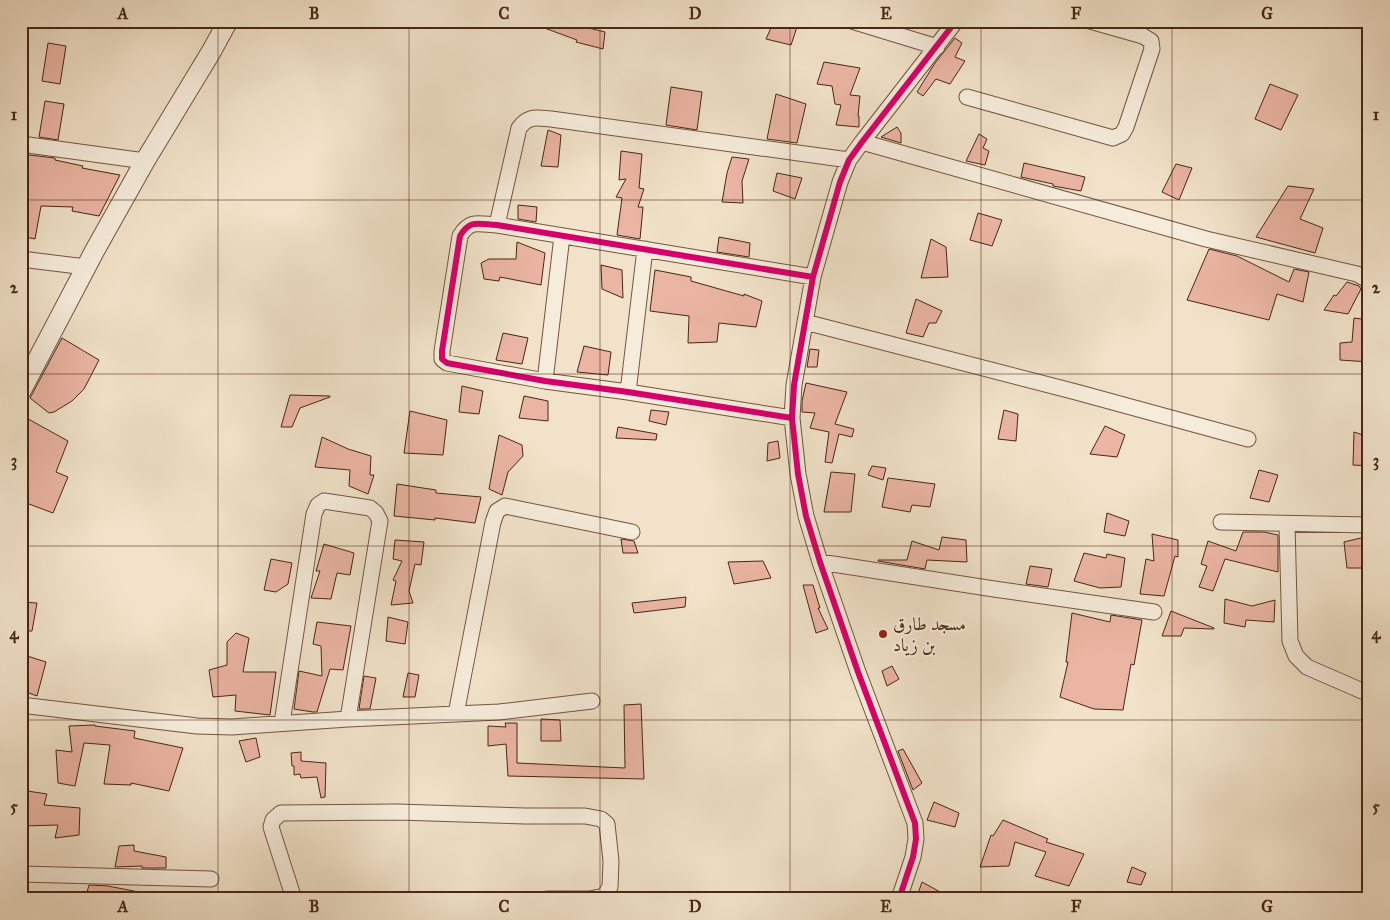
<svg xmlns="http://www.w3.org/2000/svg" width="1390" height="920" viewBox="0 0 1390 920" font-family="'IM FELL Great Primer',Amiri,serif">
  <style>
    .building { fill: #ebb5a3; stroke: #482613 }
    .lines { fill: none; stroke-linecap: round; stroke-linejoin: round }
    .minor-casing { stroke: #725540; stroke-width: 17 }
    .tertiary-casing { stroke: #725540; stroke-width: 21 }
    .minor { stroke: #f6ecdc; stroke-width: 15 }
    .tertiary { stroke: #f6ecdc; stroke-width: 19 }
    .cycleway-casing { stroke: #f6ecdc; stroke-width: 9 }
    .cycleway { stroke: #d6006c; stroke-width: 6 }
    .grid { fill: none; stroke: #482613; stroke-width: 1; stroke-opacity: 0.55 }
    .poi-dot { fill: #8f2418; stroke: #f6ecdc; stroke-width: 2 }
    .labels { text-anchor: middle; stroke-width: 4.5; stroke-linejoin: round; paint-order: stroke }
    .poi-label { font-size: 18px; fill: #482613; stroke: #f6ecdc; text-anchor: start }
    .neatline { fill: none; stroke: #482613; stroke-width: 2 }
    .grid-label { font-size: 16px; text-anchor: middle; font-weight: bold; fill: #482613 }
  </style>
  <rect width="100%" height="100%" fill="#f1e2c9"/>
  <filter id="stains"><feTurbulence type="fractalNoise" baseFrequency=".004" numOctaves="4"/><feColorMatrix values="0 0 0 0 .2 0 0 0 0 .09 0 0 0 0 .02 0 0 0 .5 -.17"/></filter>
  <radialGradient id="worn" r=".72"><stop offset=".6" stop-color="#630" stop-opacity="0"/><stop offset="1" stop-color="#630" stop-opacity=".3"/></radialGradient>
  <path class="building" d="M 528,21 L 574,21 L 573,24 L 605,32 L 603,49 L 576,42 L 577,40 L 528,22 Z
    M 774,21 L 799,21 L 791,45 L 766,39 Z
    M 955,38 L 962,43 L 955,57 L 965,61 L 950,84 L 936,79 L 923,96 L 917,92 L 935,63 Z
    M 48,43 L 66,46 L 60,84 L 42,81 Z
    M 824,62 L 860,68 L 850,95 L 860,96 L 858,116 L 859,116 L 859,127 L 836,125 L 841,105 L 835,104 L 832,86 L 817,84 Z
    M 1270,84 L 1298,95 L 1281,130 L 1255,119 Z
    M 671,87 L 702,92 L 697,130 L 666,125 Z
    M 776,94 L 806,104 L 797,143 L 767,139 Z
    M 45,101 L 64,104 L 58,140 L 39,137 Z
    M 897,127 L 901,133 L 901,143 L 881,137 Z
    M 548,130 L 561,135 L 558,167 L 541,166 Z
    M 979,134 L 987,139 L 983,148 L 989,151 L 985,165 L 966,161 Z
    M 621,151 L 642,154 L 639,188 L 644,189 L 638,207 L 643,207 L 640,239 L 617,235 L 622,198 L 616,197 L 626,179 L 619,180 Z
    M 21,154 L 55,158 L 55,160 L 83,166 L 82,168 L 120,175 L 99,216 L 72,211 L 73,207 L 41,206 L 35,239 L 21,236 L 21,212 L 24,197 L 21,197 Z
    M 732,157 L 749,159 L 742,181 L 743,203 L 722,202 L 727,173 Z
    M 1024,163 L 1085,177 L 1081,191 L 1053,186 L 1053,184 L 1021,177 Z
    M 1176,164 L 1192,168 L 1179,200 L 1162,192 Z
    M 777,173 L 802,178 L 795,199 L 773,191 Z
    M 1288,186 L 1314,189 L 1300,219 L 1323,228 L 1315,253 L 1256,237 Z
    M 518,205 L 537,207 L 536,222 L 518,219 Z
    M 978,213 L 1002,220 L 992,246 L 970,240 Z
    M 719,237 L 750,243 L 749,257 L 717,252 Z
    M 931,239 L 946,247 L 948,277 L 921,278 Z
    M 517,242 L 545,253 L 541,285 L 500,277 L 499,281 L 484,279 L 481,263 L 489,259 L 516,259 Z
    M 1209,249 L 1237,256 L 1289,282 L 1294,269 L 1309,272 L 1303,302 L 1277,294 L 1269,320 L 1187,300 Z
    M 601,265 L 622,270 L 623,298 L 602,289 Z
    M 655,270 L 691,277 L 691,281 L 744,296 L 744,294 L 762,301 L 756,327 L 719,323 L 717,342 L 688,343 L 689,316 L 650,311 Z
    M 1347,282 L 1359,286 L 1361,289 L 1348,314 L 1324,310 L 1334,295 L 1336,296 Z
    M 916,299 L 942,311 L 936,323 L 929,323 L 923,337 L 906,333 Z
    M 1354,318 L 1369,320 L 1369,362 L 1340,360 L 1340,343 L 1352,342 Z
    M 503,333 L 528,338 L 522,364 L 496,360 Z
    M 62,338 L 99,360 L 84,389 L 72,401 L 54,412 L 49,413 L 30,398 Z
    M 584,346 L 611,352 L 608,375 L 577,372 Z
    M 810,349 L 819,350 L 817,367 L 807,367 Z
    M 806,383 L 847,392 L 835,424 L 854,429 L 852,437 L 839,434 L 832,463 L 825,462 L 829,432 L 810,428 L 815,413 L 802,412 L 802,401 Z
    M 462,386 L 483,391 L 479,414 L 459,412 Z
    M 290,395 L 330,396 L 330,397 L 300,408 L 292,427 L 281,427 Z
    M 524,396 L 548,401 L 548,421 L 519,418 Z
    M 651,410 L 669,412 L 666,425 L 649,421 Z
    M 1004,410 L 1018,414 L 1016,441 L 998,439 Z
    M 410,411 L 447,420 L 443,455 L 404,453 Z
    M 21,415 L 68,441 L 56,472 L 68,477 L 53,513 L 21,501 Z
    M 1105,426 L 1125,435 L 1117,457 L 1090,454 Z
    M 618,427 L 657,434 L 656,440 L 616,438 Z
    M 1354,432 L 1369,437 L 1369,466 L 1353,465 Z
    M 499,435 L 522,445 L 523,456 L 508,472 L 502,495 L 489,489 Z
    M 322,437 L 348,449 L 371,456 L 370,475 L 374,475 L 368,494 L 349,486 L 350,470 L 315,467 Z
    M 778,441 L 780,458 L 767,461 L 768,443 Z
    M 872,466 L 886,468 L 883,480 L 868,475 Z
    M 1259,470 L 1278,475 L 1269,502 L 1250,498 Z
    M 831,472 L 855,474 L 851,512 L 824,512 Z
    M 888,478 L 935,484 L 930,507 L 912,505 L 910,512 L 882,507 Z
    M 397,484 L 436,490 L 436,493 L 481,497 L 475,523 L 435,518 L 435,520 L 394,516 Z
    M 1107,513 L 1129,521 L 1125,536 L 1104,532 Z
    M 1243,532 L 1264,532 L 1278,535 L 1278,572 L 1225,559 L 1213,591 L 1199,587 L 1207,566 L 1201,564 L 1208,541 L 1236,551 Z
    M 1152,534 L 1178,540 L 1178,557 L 1175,556 L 1164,596 L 1140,594 L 1146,559 L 1154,561 Z
    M 1369,536 L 1369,568 L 1347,568 L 1344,542 Z
    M 942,537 L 966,540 L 967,562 L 927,560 L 925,569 L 878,561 L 878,560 L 907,560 L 912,541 L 939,550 Z
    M 621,539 L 634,541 L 638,553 L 623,553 Z
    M 395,540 L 424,542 L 421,565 L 415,564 L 409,591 L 413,603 L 391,605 L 396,581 L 393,580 L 402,561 L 393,559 Z
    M 324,544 L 354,553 L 350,575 L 337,573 L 331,599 L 311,598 L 320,571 L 316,571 Z
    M 1084,553 L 1106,558 L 1107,554 L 1125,558 L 1121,587 L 1100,588 L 1074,581 Z
    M 271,559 L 292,563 L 288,584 L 276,592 L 264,590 Z
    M 763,561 L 771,578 L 734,584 L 728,562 Z
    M 1030,566 L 1052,569 L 1048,587 L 1026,584 Z
    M 803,585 L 813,585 L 820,608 L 818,608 L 828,629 L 816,633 Z
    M 686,597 L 685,607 L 634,613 L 632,603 Z
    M 1225,599 L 1252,606 L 1275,600 L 1274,622 L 1246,620 L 1245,627 L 1224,623 Z
    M 21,602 L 37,603 L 32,631 L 21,631 Z
    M 1171,611 L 1214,628 L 1214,629 L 1184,628 L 1181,636 L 1162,636 Z
    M 1072,613 L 1110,622 L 1111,615 L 1142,620 L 1134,665 L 1131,664 L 1123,710 L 1094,709 L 1060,697 L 1068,662 L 1066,662 Z
    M 388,617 L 408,622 L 405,644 L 386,641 Z
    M 317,622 L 351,626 L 343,670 L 330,669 L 317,712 L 313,712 L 294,709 L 299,671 L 322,676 L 321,646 L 313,644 Z
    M 236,633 L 249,638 L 243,672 L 276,672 L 270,715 L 235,711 L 236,695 L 213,697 L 209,670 L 227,665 L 227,642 Z
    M 24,655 L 46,662 L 37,696 L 21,690 L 21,668 Z
    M 892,666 L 899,679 L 887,686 L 882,671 Z
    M 408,673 L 419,675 L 415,697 L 403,697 Z
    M 364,676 L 376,678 L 370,709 L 359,709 Z
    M 641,704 L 644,779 L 508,776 L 506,744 L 488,746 L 488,726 L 506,727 L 505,723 L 517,723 L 517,763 L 625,768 L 624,705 Z
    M 541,719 L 560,720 L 561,741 L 541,741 Z
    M 95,725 L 95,726 L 135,731 L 134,738 L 183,748 L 169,791 L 131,783 L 131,785 L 104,784 L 110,745 L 84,743 L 75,786 L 58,783 L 56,750 L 72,752 L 69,726 Z
    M 256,738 L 260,757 L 246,762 L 239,741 Z
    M 903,749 L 922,783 L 913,790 L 898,751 Z
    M 301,752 L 301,761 L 326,763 L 325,797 L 321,798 L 317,777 L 301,778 L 300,774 L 294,775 L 294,766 L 292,766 L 291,753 Z
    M 21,790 L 47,794 L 44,805 L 80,808 L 79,835 L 55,838 L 58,825 L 21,826 Z
    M 934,802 L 959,813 L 955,827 L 927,820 Z
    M 1003,820 L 1048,839 L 1046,842 L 1084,854 L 1069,886 L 1035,876 L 1046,852 L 1015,842 L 1009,866 L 980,867 L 991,835 L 993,836 Z
    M 134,845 L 134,851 L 166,857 L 166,868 L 142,868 L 142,866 L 115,867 L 119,846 Z
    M 1132,867 L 1146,873 L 1141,885 L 1127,882 Z
    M 922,882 L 953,899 L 916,899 Z
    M 89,885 L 108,886 L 149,894 L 148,899 L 85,899 Z"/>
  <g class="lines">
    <g class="minor-casing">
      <path id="minor" d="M 852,21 L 937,47
        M 967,97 L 1113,138 L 1122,134 L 1126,127 L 1152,49 L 1151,41 L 1143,36 L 1090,21
        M 862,142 L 1206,239 L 1357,274 L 1366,279 L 1369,284
        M 21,144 L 145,161
        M 497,225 L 519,128 C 529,115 536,118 551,119 L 849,160
        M 21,259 L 86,267
        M 805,322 L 1076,392 L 1248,439
        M 545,381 L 562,236
        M 628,392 L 645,249
        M 792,418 L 628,392 L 545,381 L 447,363 L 442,359 L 442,351 L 460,236 C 470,219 479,224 497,225 L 813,277
        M 1221,522 L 1369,525
        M 1287,524 L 1290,641 L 1296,656 L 1307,667 L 1369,694
        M 820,562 L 994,589 L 1154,612
        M 21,705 L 197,726 L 232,727 L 348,719 L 499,712 L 592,701
        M 456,714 L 493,522 L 497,511 L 505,506 L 632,532
        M 282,723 L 314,514 L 318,505 L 324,501 L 370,508 L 376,513 L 380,521 L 348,719
        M 21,874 L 211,879
        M 294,899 L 271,827 L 273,820 L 281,813 L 397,812 L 525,816 L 585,816 L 601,819 L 607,824 L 611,861 L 610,887 L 604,896 L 590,899 L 547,899
        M 899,899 L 913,857 L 916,839 L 915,823 L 858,672 L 820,562 L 806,516 L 798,474 L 792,418 L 794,385 L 813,277 L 840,182 L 849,160 L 862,142 L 956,21"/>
    </g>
    <g class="tertiary-casing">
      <path id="tertiary" d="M 21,391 L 95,250 L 145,161 L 211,52 L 228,21"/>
    </g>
    <use href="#minor" class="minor"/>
    <use href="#tertiary" class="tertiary"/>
    <g class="cycleway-casing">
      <path id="cycleway" d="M 792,418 L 628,392 L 545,381 L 447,363 L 442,359 L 442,351 L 460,236 C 470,219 479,224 497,225 L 813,277
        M 899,899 L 913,857 L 916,839 L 915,823 L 858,672 L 820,562 L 806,516 L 798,474 L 792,418 L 794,385 L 813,277 L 840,182 L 849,160 L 862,142 L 956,21"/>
    </g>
    <use href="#cycleway" class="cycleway"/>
  </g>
  <path class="grid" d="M 218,21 L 218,899M 409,21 L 409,899M 600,21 L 600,899M 790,21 L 790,899M 981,21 L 981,899M 1172,21 L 1172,899M 21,200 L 1369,200M 21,374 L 1369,374M 21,546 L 1369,546M 21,720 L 1369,720"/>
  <circle class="poi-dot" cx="883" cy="634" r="5"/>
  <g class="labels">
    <g class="poi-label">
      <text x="893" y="630">مسجد طارق<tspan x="893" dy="21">بن زياد</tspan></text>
    </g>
  </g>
  <rect width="1390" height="920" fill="none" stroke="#f1e2c9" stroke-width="55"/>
  <rect x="28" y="28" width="1334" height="864" class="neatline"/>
  <g class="grid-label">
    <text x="123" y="19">A</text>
    <text x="314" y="19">B</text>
    <text x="504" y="19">C</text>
    <text x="695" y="19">D</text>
    <text x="886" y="19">E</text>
    <text x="1076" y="19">F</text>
    <text x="1267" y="19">G</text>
    <text x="14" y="120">1</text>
    <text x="1376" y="120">1</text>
    <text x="14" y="293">2</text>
    <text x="1376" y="293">2</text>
    <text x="14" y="466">3</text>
    <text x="1376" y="466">3</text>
    <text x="14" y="639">4</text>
    <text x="1376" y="639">4</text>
    <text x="14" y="812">5</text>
    <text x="1376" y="812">5</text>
    <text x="123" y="912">A</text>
    <text x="314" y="912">B</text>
    <text x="504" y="912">C</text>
    <text x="695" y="912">D</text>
    <text x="886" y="912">E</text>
    <text x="1076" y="912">F</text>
    <text x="1267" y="912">G</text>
  </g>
  <rect width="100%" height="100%" filter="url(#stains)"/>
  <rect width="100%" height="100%" fill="url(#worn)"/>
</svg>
